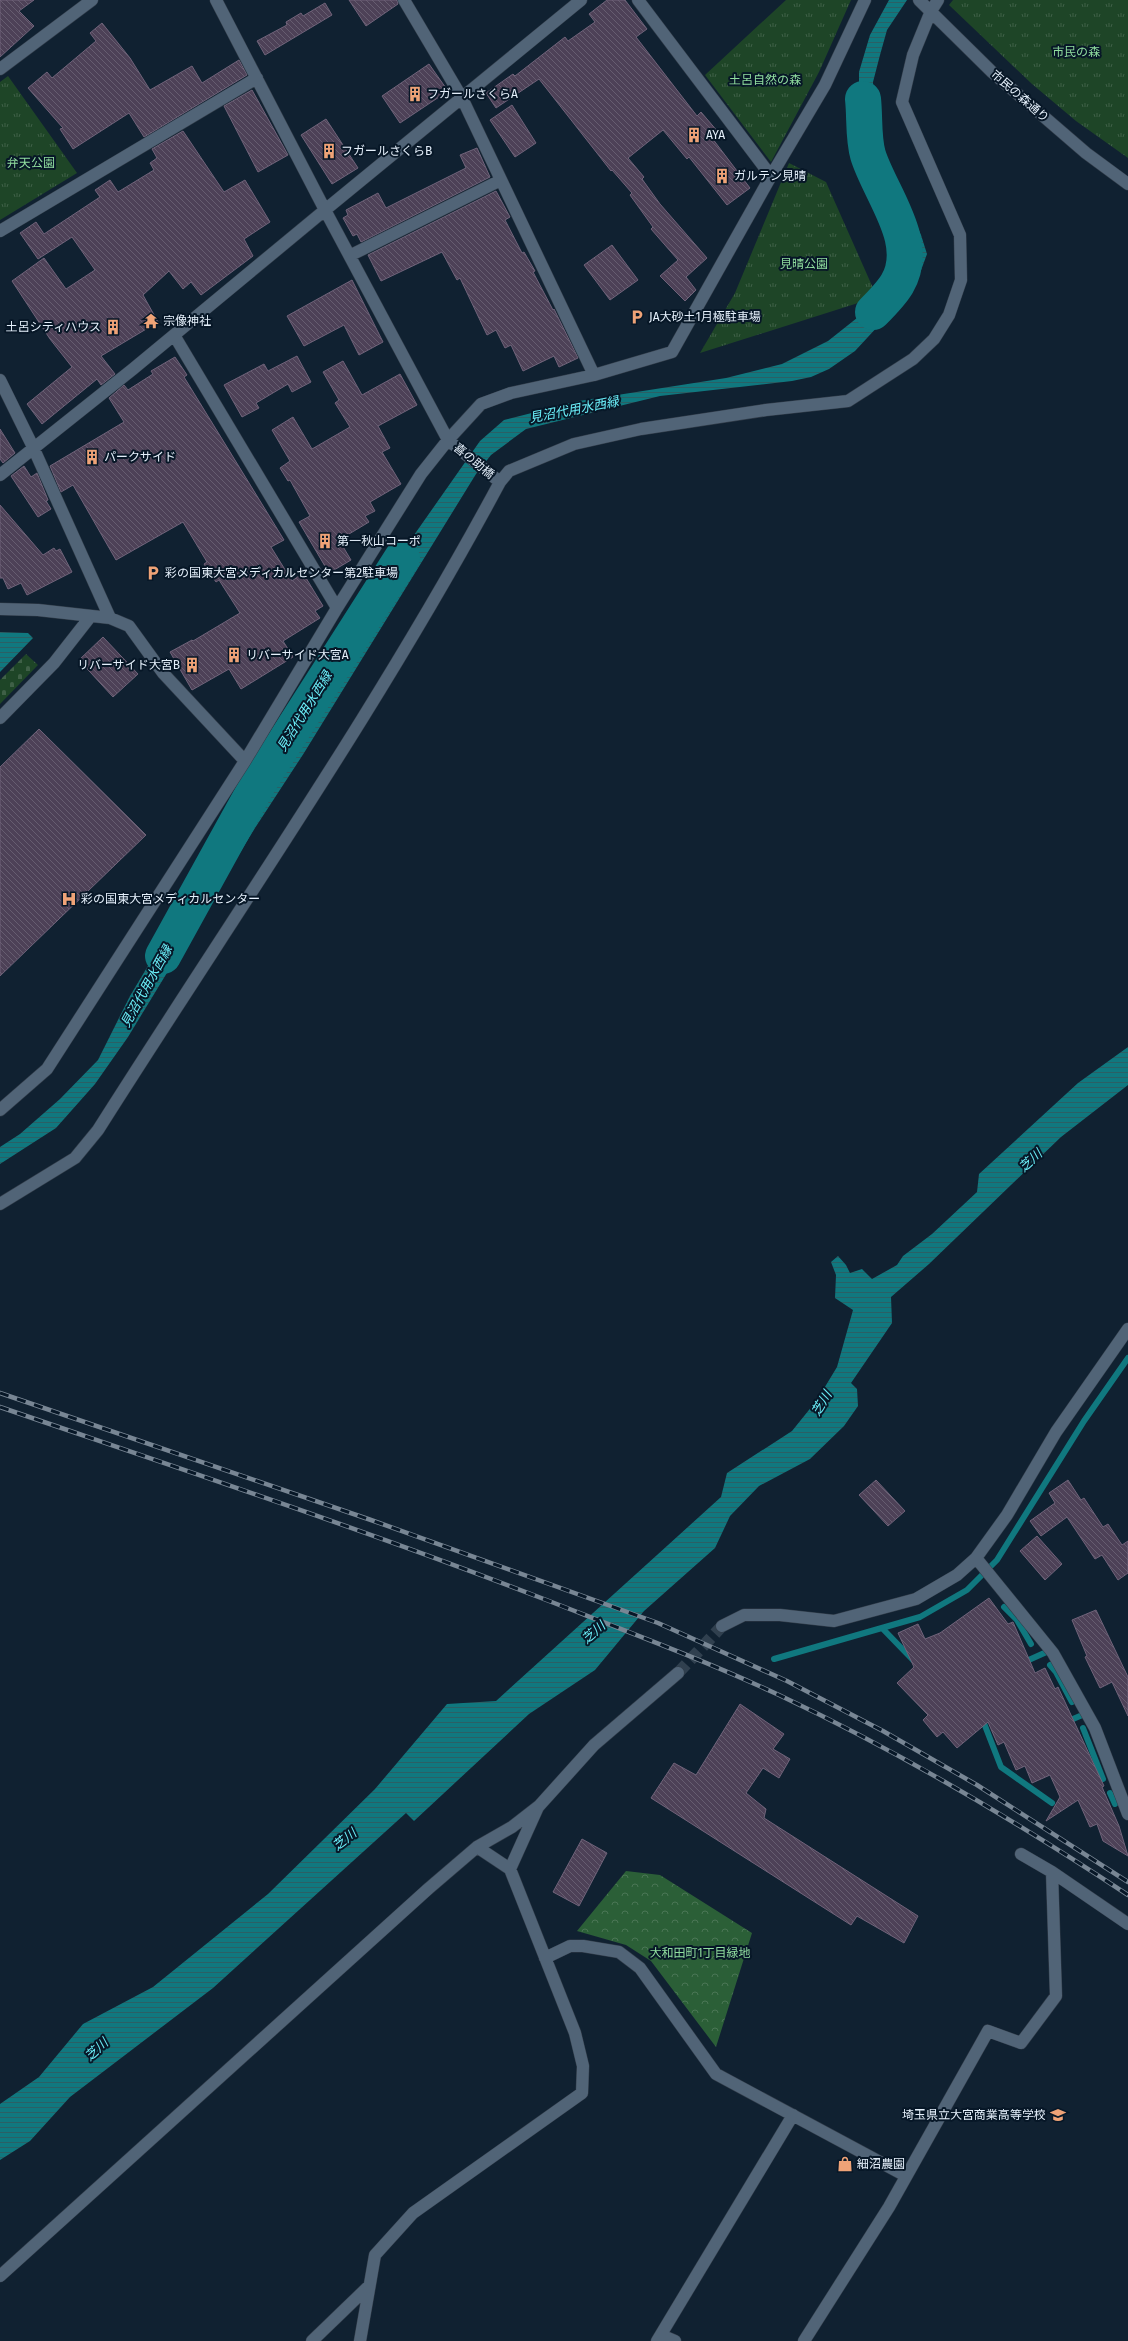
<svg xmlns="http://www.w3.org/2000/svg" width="1128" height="2341" viewBox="0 0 1128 2341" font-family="'Fira Sans','Noto Sans JP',sans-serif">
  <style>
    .forest { fill: url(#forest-crowns) }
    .cemetery { fill: url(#cemetery-stones) }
    .park { fill: url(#park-tufts) }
    .water { fill: url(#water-rules) }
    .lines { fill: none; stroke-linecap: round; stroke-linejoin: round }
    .stream { stroke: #10787f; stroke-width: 6 }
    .river { stroke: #10787f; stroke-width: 36 }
    .building { fill: url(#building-back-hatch); stroke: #70637a }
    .minor-tunnel { stroke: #30404f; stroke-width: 12; stroke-dasharray: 12 6; stroke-linecap: butt }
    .minor-casing { stroke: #323d4a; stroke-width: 13 }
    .minor { stroke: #516477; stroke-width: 12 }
    .rail-casing { stroke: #788694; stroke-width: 4.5 }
    .rail { stroke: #071727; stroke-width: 3; stroke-dasharray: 9; stroke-linecap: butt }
    .labels { text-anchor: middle; stroke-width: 4; stroke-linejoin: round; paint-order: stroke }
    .park-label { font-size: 12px; fill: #91de9f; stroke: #071727 }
    .poi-label { font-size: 12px; fill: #e5f0fb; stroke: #071727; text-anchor: start }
    .street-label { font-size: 12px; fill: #e5f0fb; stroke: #071727 }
    .water-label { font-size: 13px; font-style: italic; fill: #6beff9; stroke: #071727 }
  </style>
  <defs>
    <pattern id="forest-crowns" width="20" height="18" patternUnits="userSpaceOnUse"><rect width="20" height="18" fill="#2b5f37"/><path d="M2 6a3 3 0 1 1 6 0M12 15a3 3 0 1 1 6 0" fill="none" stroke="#4a7655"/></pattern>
    <pattern id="cemetery-stones" width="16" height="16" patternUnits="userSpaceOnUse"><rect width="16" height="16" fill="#1e4527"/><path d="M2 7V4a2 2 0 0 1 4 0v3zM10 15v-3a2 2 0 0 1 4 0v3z" fill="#3f6047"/></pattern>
    <pattern id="park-tufts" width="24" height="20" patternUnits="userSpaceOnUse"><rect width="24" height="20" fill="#1e4527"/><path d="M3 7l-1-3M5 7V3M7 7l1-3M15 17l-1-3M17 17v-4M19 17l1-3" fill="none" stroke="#3f6047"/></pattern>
    <pattern id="water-rules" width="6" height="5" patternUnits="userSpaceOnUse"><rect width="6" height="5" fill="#10787f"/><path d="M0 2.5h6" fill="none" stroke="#2a6065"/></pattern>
    <pattern id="building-back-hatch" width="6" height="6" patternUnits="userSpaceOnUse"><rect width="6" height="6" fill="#4d4157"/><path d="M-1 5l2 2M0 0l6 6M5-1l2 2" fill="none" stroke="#665d70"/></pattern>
  </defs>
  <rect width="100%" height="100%" fill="#102131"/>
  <path class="forest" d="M 626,1871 L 660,1875 L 752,1933 L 716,2047 L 651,1961 L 626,1945 L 577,1931 Z"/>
  <path class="cemetery" d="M 26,654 L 38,665 L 0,704 L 0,680 Z"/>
  <path class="park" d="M 786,0 L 851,0 L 819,72 L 771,162 L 705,75 Z
    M 953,0 L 1128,0 L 1128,158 L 1076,121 L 1032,84 L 949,5 Z
    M 8,76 L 77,173 L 0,220 L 0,82 Z
    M 789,163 L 826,182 L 877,297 L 700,353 L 735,293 Z"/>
  <path class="water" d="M 889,0 L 907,0 L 887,30 L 880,55 L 873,82 L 874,110 L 877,137 L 921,235 L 927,254 L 920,273 L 905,297 L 855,351 L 829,369 L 811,377 L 792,381 L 660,396 L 526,429 L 491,455 L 476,474 L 304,753 L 255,828 L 128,1037 L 95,1084 L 56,1128 L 0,1164 L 0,1147 L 20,1134 L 60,1099 L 98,1060 L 130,996 L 170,929 L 187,912 L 193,899 L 200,897 L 237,831 L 246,819 L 263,787 L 267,788 L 273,771 L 295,740 L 369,615 L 379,585 L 480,441 L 504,420 L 579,401 L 726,378 L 782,364 L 828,341 L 862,314 L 909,261 L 895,219 L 874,176 L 863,130 L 859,94 L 859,72 L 870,35 Z
    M 0,632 L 28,633 L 33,638 L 0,672 Z
    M 1128,1047 L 1128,1085 L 1061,1137 L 929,1264 L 891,1297 L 892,1323 L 851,1383 L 857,1389 L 858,1406 L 844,1426 L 810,1459 L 759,1486 L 730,1516 L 715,1548 L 644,1611 L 595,1670 L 529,1714 L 414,1821 L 406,1813 L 213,1988 L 70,2097 L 30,2141 L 0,2160 L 0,2104 L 39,2077 L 83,2024 L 153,1987 L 268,1894 L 375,1789 L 447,1704 L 496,1701 L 721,1497 L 727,1473 L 792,1431 L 817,1400 L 837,1367 L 853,1310 L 835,1298 L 836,1275 L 831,1262 L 838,1256 L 846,1265 L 850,1273 L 862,1269 L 872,1279 L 897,1265 L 903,1256 L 932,1234 L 977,1192 L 979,1174 L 1078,1083 Z"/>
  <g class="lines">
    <path class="stream" d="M 1004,1607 L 1017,1620 L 1031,1644
      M 882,1628 L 913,1660
      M 774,1659 L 920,1617 L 967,1590 L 997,1560 L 1084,1421 L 1128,1358
      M 1022,1663 L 1051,1650
      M 1050,1665 L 1056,1672 L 1072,1702
      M 982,1718 L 1001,1767 L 1052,1803
      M 1066,1722 L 1087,1713
      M 1083,1728 L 1103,1779
      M 1110,1793 L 1115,1804"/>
    <path class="river" d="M 863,99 C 865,117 863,138 868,155 C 880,194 922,242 897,284 C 891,294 881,304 873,312
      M 163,956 L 258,784 L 402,558"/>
  </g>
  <path class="building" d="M 0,0 L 34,0 L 19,11 L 34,26 L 0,57 Z
    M 349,0 L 397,0 L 398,4 L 366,26 Z
    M 607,0 L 625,0 L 647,29 L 636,37 L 697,116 L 701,112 L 718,132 L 712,138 L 750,188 L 727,205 L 689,157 L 687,159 L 663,130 L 628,158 L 644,177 L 642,179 L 660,204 L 707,258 L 686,277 L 696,290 L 685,301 L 660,276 L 678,260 L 651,229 L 653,227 L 630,195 L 632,193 L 612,170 L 611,171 L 539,79 L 496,108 L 486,93 L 513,74 L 515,76 L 565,37 L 568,41 L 595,22 L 589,14 Z
    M 325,3 L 332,15 L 265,55 L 257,41 L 287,25 L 286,22 L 301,13 L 303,16 Z
    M 102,23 L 130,58 L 150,90 L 192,66 L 202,83 L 239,60 L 247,75 L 144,137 L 129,113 L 73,149 L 60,129 L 63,128 L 28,88 L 47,72 L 52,78 L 96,41 L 90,33 Z
    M 429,64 L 448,91 L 400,123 L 382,96 Z
    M 252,90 L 288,155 L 258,172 L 224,106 Z
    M 512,105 L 536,143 L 515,157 L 490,120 Z
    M 326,119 L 358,168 L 332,184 L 301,135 Z
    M 183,131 L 224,192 L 245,180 L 270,222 L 244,239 L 253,256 L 201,295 L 191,282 L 183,289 L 169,271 L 143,295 L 158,322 L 101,356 L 115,374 L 101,385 L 97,379 L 42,424 L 27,404 L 72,367 L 50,339 L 12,281 L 44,258 L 66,289 L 95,270 L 72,237 L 38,259 L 20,233 L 36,222 L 44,234 L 100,197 L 95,190 L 110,180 L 118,192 L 154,170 L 150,163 L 157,158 L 152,149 Z
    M 477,148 L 490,177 L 361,242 L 357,234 L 353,236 L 343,218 L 348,215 L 346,210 L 378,193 L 386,208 L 466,168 L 460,155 Z
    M 496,191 L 510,217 L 505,220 L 522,253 L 524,252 L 535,271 L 533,272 L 553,310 L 554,309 L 578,358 L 559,367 L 554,356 L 523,371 L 511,345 L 505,348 L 496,330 L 487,335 L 460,278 L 457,280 L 442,252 L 381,281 L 368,255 Z
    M 612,245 L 638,280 L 610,300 L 584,265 Z
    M 352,280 L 383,342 L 359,355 L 344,325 L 304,346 L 287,316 Z
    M 297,356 L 311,382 L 292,392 L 288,384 L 256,403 L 259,408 L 242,417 L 224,385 L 264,364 L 268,371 Z
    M 175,357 L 187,375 L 184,377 L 284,540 L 271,547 L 292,581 L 303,573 L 323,606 L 315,611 L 320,618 L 283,641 L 293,657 L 241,689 L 229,669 L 192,690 L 170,652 L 192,640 L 193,641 L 240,613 L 219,580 L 216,582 L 204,564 L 207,562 L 183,522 L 116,560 L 73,485 L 61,492 L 50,466 L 124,422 L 109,398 L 124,385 L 128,390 L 153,374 L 151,371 Z
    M 343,361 L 362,395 L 400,374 L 417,405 L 378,426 L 390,448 L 382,452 L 401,484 L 370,502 L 375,511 L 365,516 L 369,522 L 339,540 L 351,560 L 329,573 L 299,522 L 310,516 L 290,480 L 288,481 L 280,468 L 290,461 L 272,430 L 293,417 L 312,449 L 350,427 L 335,403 L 339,400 L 323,372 Z
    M 0,429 L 15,453 L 3,463 L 0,459 Z
    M 24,466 L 31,477 L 37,473 L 48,500 L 46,501 L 51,509 L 38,517 L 11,476 Z
    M 0,505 L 43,555 L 54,548 L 56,551 L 60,549 L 72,572 L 27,595 L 21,583 L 8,589 L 3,578 L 0,578 Z
    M 103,637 L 138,674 L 113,697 L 79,660 Z
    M 39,729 L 146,835 L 0,976 L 0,767 Z
    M 876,1480 L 905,1511 L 888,1526 L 859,1495 Z
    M 1068,1480 L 1081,1500 L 1084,1498 L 1103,1527 L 1108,1524 L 1122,1545 L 1128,1541 L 1128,1573 L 1118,1580 L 1102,1555 L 1095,1559 L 1067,1517 L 1041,1536 L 1030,1521 L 1055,1503 L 1049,1493 Z
    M 1037,1536 L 1062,1564 L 1045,1580 L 1020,1551 Z
    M 989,1598 L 1008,1624 L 1013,1622 L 1035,1673 L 1045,1668 L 1055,1689 L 1058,1687 L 1104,1786 L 1102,1787 L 1119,1826 L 1128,1856 L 1103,1841 L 1097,1824 L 1090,1827 L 1078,1800 L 1046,1821 L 1060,1797 L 1050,1775 L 1032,1783 L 1025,1766 L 1016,1770 L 1004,1742 L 998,1745 L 988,1722 L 957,1748 L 943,1732 L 937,1737 L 923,1720 L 928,1715 L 897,1683 L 914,1667 L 898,1633 L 918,1624 L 925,1639 L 940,1633 Z
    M 1096,1610 L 1128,1677 L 1128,1716 L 1112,1682 L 1100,1688 L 1085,1657 L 1087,1656 L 1072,1620 Z
    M 740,1704 L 784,1734 L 773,1749 L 790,1759 L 779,1778 L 763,1768 L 746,1793 L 766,1809 L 764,1818 L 918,1916 L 904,1943 L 857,1916 L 851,1925 L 651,1798 L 674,1763 L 696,1775 Z
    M 582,1839 L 607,1853 L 579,1906 L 553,1892 Z"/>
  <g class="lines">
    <path class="minor-tunnel" d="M 678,1673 L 722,1626"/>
    <g class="minor-casing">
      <path id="minor" d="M 404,0 L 462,98 L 594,375
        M 638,0 L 771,176
        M 919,0 L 992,72 L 1086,153 L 1128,184
        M 0,69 L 92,0
        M 0,231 L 257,78
        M 351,255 L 501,180
        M 174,335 L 337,608
        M 0,380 L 33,447 L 110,618
        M 0,475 L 133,369 L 325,210 L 216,0
        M 500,482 L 448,440 L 325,210 L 581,0
        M 0,609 L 38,610 L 110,618 L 129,626 L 163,673 L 245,761 L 337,608 L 421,474 L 448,440 L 481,404 L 511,393 L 594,375 L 672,352 L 771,176 L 825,85 L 865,0
        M 0,718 L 54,663 L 90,617
        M 0,1110 L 47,1069 L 245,761
        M 0,1204 L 75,1158 L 98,1130 C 234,915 380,706 500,482 L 509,471 L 574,444 L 641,429 L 766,410 L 848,401 L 913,359 L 934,339 L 949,315 L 961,280 L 960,235 L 902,102 L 913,55 L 931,11 L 938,0
        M 976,1558 L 1053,1653 L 1095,1728 L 1128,1814
        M 722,1626 L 744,1615 L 780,1615 L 834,1621 L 916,1599 L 957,1575 L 976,1558 L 1007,1515 L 1056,1432 L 1128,1329
        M 477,1847 L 510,1869
        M 1021,1854 L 1052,1872 L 1128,1924
        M 545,1958 L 570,1946 L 583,1946 L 619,1952 L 640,1968 L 716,2074 L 906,2176
        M 0,2276 L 428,1889 L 477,1847 L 512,1827 L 539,1806 L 594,1745 L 678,1673
        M 661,2335 L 675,2341
        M 312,2341 L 369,2286
        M 360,2341 L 375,2255 L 413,2213 L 582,2093 L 583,2066 L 575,2033 L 510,1869 L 538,1807
        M 657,2341 L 793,2115
        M 804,2341 L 889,2207 L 988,2031 L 1021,2043 L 1056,1996 L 1052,1872"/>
    </g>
    <use href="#minor" class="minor"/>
    <g class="rail-casing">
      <path id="rail" d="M 0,1393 L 371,1520 L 658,1623 L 787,1681 L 883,1731 L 977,1785 L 1128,1882
        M 0,1407 C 184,1470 368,1531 549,1601 C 626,1631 704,1660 779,1695 C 900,1752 1016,1821 1128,1895"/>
    </g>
    <use href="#rail" class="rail"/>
  </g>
  <defs>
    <g id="building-bare" transform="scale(1.2)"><path d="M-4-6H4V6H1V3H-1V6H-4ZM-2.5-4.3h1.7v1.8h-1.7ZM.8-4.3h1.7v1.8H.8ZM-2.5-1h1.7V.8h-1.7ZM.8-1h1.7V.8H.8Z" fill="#efa377" stroke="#071727" stroke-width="2.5" paint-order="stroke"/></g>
    <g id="parking-bare" transform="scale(1.2)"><path d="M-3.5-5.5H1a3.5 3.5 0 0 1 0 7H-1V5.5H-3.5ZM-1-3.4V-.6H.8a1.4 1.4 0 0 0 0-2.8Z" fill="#efa377" stroke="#071727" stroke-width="2.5" paint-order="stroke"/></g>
    <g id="temple-bare" transform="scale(1.2)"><path d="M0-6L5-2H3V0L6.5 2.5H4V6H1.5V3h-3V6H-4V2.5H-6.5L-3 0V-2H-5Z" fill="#efa377" stroke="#071727" stroke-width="2.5" paint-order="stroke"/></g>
    <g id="hospital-bare" transform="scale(1.2)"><path d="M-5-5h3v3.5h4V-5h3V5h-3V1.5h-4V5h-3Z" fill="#efa377" stroke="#071727" stroke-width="2.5" paint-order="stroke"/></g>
    <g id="school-bare" transform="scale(1.2)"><path d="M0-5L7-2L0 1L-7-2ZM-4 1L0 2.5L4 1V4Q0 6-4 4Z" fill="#efa377" stroke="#071727" stroke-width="2.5" paint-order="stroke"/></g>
    <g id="shop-bare" transform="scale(1.2)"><path d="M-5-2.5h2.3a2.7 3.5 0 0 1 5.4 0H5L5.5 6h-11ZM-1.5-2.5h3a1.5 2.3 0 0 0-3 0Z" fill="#efa377" stroke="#071727" stroke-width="2.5" paint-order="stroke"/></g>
  </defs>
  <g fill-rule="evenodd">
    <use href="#building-bare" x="415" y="94"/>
    <use href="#building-bare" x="694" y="135"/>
    <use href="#building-bare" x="329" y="151"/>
    <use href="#building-bare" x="722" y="176"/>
    <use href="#parking-bare" x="637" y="317"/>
    <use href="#temple-bare" x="151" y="321"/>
    <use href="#building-bare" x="113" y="327"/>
    <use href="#building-bare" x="92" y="457"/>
    <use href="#building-bare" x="325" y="541"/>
    <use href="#parking-bare" x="153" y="573"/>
    <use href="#building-bare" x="234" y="655"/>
    <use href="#building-bare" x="192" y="665"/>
    <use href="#hospital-bare" x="69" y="899"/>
    <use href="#school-bare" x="1058" y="2115"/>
    <use href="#shop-bare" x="845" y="2164"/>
  </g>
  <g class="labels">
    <g class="park-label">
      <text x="1076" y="56">市民の森</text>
      <text x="765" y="84">土呂自然の森</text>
      <text x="31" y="167">弁天公園</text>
      <text x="804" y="268">見晴公園</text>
      <text x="700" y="1957">大和田町1丁目緑地</text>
    </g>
    <g class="poi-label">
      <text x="427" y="98">フガールさくらA</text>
      <text x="706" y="139">AYA</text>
      <text x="341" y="155">フガールさくらB</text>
      <text x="734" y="180">ガルテン見晴</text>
      <text x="649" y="321">JA大砂土1月極駐車場</text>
      <text x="163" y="325">宗像神社</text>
      <text x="101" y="331" text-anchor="end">土呂シティハウス</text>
      <text x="104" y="461">パークサイド</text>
      <text x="337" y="545">第一秋山コーポ</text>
      <text x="165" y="577">彩の国東大宮メディカルセンター第2駐車場</text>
      <text x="246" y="659">リバーサイド大宮A</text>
      <text x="180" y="669" text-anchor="end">リバーサイド大宮B</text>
      <text x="81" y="903">彩の国東大宮メディカルセンター</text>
      <text x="1046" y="2119" text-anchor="end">埼玉県立大宮商業高等学校</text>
      <text x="857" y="2168">細沼農園</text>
    </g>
    <g class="street-label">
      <text transform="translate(1020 96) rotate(41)" y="4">市民の森通り</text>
      <text transform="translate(474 461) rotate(39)" y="4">喜の助橋</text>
    </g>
    <g class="water-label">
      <text transform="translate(574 409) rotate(-11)" y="5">見沼代用水西緑</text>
      <text transform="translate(304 711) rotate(-58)" y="5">見沼代用水西緑</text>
      <text transform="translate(146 986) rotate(-61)" y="5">見沼代用水西縁</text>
      <text transform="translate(1030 1160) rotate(-42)" y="5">芝川</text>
      <text transform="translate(821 1403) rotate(-59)" y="5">芝川</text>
      <text transform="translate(593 1632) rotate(-41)" y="5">芝川</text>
      <text transform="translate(344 1839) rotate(-39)" y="5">芝川</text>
      <text transform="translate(96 2049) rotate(-42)" y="5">芝川</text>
    </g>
  </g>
</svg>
